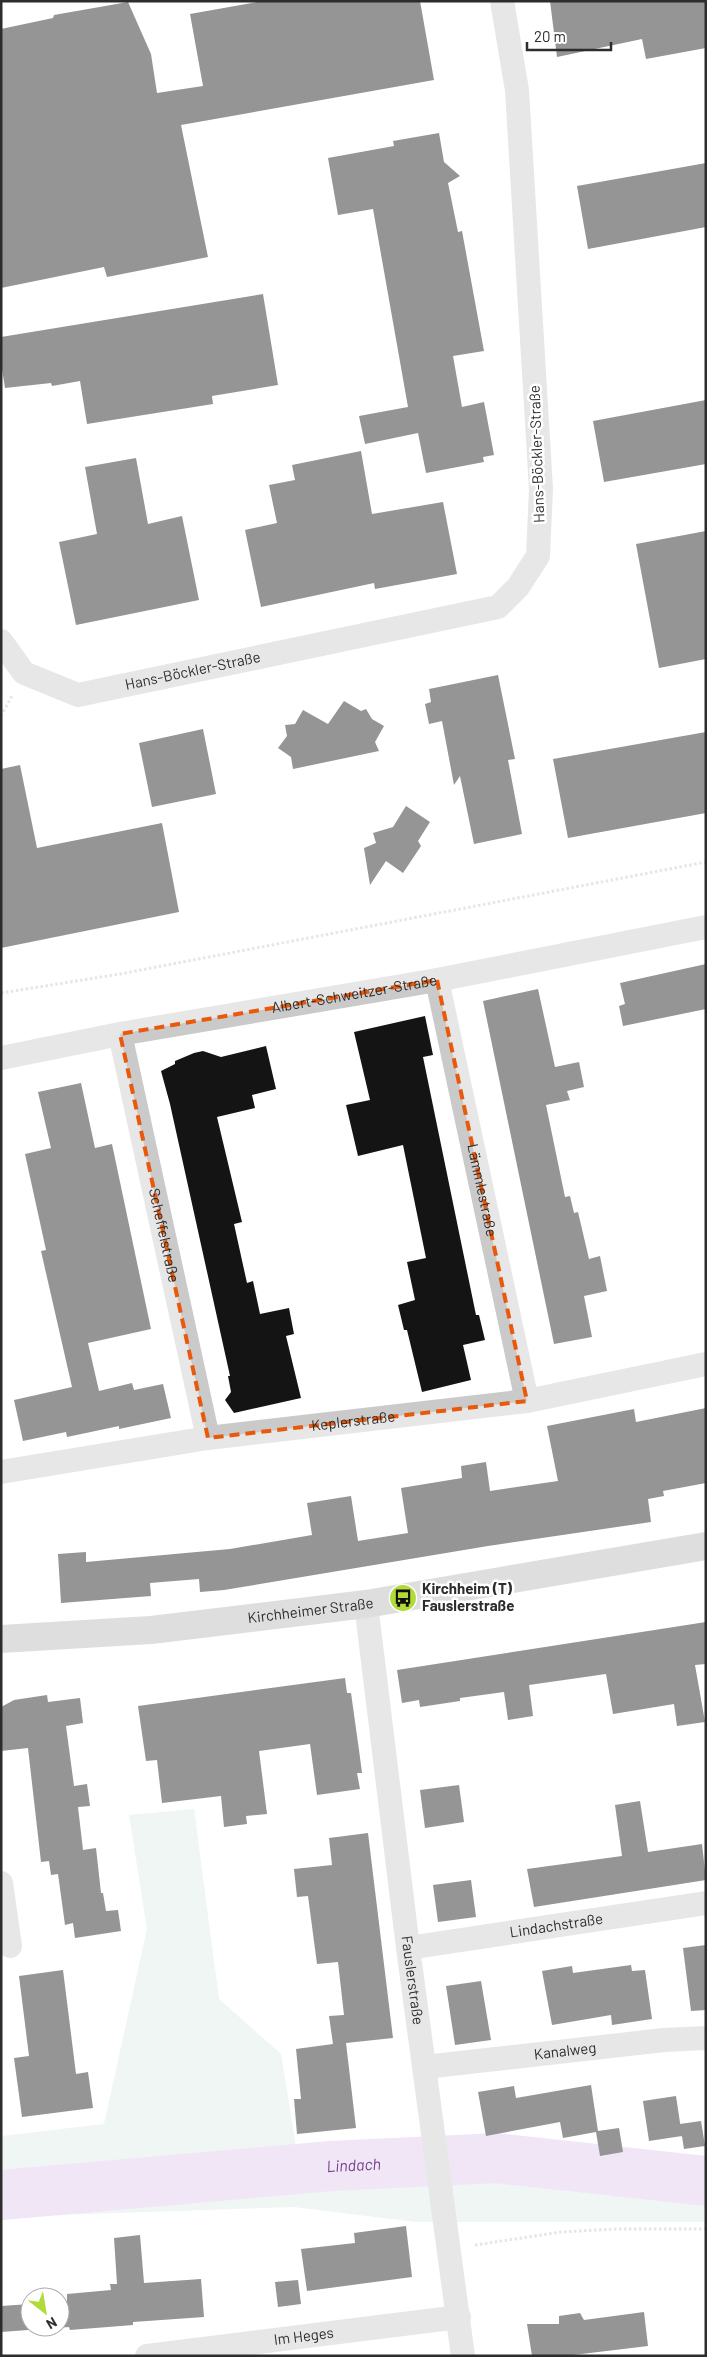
<svg xmlns="http://www.w3.org/2000/svg" width="707" height="2357" viewBox="0 0 707 2357" font-family="Barlow,sans-serif">
  <style>
    .green { fill: #dbeae7 }
    .lines { fill: none; stroke-linecap: round; stroke-linejoin: round }
    .river { stroke: #e0c8e9; stroke-width: 50 }
    .building { fill: #141414 }
    .path { stroke: #c7c7c7; stroke-width: 3; stroke-dasharray: 2.5 2.5; stroke-linecap: butt }
    .minor { stroke: #cacaca; stroke-width: 24 }
    .secondary { stroke: #b7b7b7; stroke-width: 28 }
    .marked { fill: none; stroke: #e8590c; stroke-width: 4; stroke-dasharray: 10 6; stroke-linejoin: round }
    .labels { text-anchor: middle; stroke-width: 5; stroke-linejoin: round; paint-order: stroke }
    .street-label { font-size: 15px; fill: #2d2d2d; stroke: #fff }
    .poi-label { font-size: 15px; font-weight: bold; fill: #2d2d2d; stroke: #fff; text-anchor: start }
    .water-label { font-size: 16px; font-style: italic; fill: #76408a; stroke: #fff }
  </style>
  <rect width="100%" height="100%" fill="#fff"/>
  <path class="green" d="M 194,1809 L 219,1999 L 281,2054 L 297,2153 L 471,2145 L 599,2162 L 706,2170 L 706,2222 L 416,2222 L 294,2207 L 1,2217 L 1,2136 L 104,2124 L 147,1929 L 129,1815 Z"/>
  <g class="lines">
    <path class="river" id="s1" d="M 1,2195 L 331,2166 L 496,2158 L 706,2181"/>
  </g>
  <path class="building" d="M 263,1 L 420,1 L 434,80 L 181,125 L 208,257 L 107,277 L 104,267 L 1,288 L 1,29 L 53,18 L 54,15 L 128,2 L 151,54 L 157,93 L 203,86 L 190,14 Z
    M 550,1 L 706,1 L 706,48 L 646,59 L 642,39 L 557,57 Z
    M 439,133 L 444,162 L 460,176 L 448,183 L 458,232 L 462,231 L 484,351 L 453,356 L 462,407 L 484,402 L 494,455 L 483,457 L 484,462 L 426,473 L 418,433 L 365,444 L 359,416 L 408,407 L 373,209 L 338,215 L 328,158 L 394,146 L 393,141 Z
    M 706,163 L 706,227 L 588,249 L 577,186 Z
    M 263,294 L 278,385 L 212,396 L 213,404 L 87,424 L 80,381 L 52,386 L 51,383 L 5,388 L 1,363 L 1,337 Z
    M 706,400 L 706,464 L 604,482 L 593,421 Z
    M 361,451 L 372,514 L 443,502 L 457,574 L 375,589 L 374,583 L 261,607 L 245,530 L 277,523 L 269,485 L 295,480 L 292,465 Z
    M 136,458 L 148,524 L 182,516 L 199,600 L 76,625 L 59,542 L 97,534 L 85,467 Z
    M 706,531 L 706,659 L 659,668 L 636,544 Z
    M 498,675 L 515,759 L 508,760 L 522,834 L 474,844 L 460,776 L 454,785 L 442,721 L 429,724 L 425,704 L 431,702 L 429,689 Z
    M 344,701 L 361,711 L 366,709 L 372,719 L 384,726 L 375,742 L 379,751 L 293,769 L 291,757 L 278,748 L 287,736 L 285,725 L 295,724 L 303,710 L 328,724 Z
    M 203,729 L 216,794 L 152,807 L 139,743 Z
    M 706,732 L 706,813 L 568,838 L 553,759 Z
    M 20,765 L 37,848 L 162,823 L 179,912 L 1,948 L 1,769 Z
    M 406,806 L 430,822 L 418,841 L 421,846 L 403,873 L 386,861 L 370,885 L 364,848 L 376,843 L 373,833 L 393,827 Z
    M 706,964 L 706,1009 L 623,1026 L 619,1006 L 625,1004 L 620,983 Z
    M 538,989 L 555,1067 L 579,1062 L 584,1087 L 567,1091 L 570,1100 L 546,1105 L 565,1197 L 570,1196 L 574,1213 L 578,1212 L 589,1259 L 600,1256 L 607,1291 L 584,1296 L 592,1337 L 554,1344 L 483,1001 Z
    M 425,1016 L 433,1055 L 423,1057 L 476,1315 L 479,1315 L 485,1340 L 463,1345 L 471,1380 L 422,1392 L 407,1330 L 404,1330 L 398,1305 L 415,1300 L 407,1262 L 426,1258 L 403,1145 L 358,1156 L 346,1105 L 370,1100 L 354,1032 Z
    M 266,1046 L 276,1089 L 252,1095 L 255,1108 L 217,1117 L 242,1222 L 234,1224 L 247,1283 L 253,1281 L 260,1314 L 289,1308 L 294,1334 L 286,1336 L 301,1398 L 234,1413 L 225,1400 L 231,1392 L 228,1376 L 230,1376 L 170,1104 L 161,1071 L 175,1064 L 175,1061 L 194,1053 L 203,1051 L 221,1057 Z
    M 81,1083 L 95,1148 L 112,1144 L 151,1329 L 88,1343 L 99,1391 L 132,1383 L 134,1390 L 163,1384 L 171,1418 L 119,1429 L 119,1426 L 67,1437 L 66,1432 L 23,1441 L 14,1400 L 72,1387 L 41,1251 L 46,1250 L 25,1154 L 51,1148 L 38,1092 Z
    M 706,1408 L 706,1483 L 663,1491 L 664,1496 L 648,1499 L 651,1522 L 488,1546 L 224,1590 L 200,1592 L 199,1579 L 150,1583 L 151,1596 L 61,1603 L 58,1554 L 86,1552 L 86,1562 L 230,1549 L 312,1535 L 307,1503 L 351,1496 L 358,1541 L 408,1533 L 401,1488 L 462,1478 L 461,1466 L 486,1462 L 490,1491 L 558,1481 L 547,1426 L 634,1409 L 636,1422 Z
    M 706,1622 L 706,1664 L 695,1665 L 705,1722 L 677,1726 L 674,1704 L 613,1714 L 606,1674 L 529,1685 L 533,1716 L 508,1720 L 504,1692 L 460,1698 L 460,1701 L 420,1707 L 419,1700 L 402,1703 L 397,1670 Z
    M 345,1678 L 347,1693 L 351,1693 L 359,1750 L 362,1773 L 357,1773 L 360,1789 L 317,1795 L 310,1744 L 259,1751 L 267,1814 L 246,1816 L 247,1824 L 224,1827 L 221,1796 L 162,1803 L 157,1760 L 146,1761 L 138,1706 Z
    M 47,1695 L 48,1702 L 80,1698 L 83,1723 L 66,1726 L 74,1786 L 87,1784 L 90,1806 L 78,1807 L 83,1850 L 96,1848 L 101,1893 L 103,1893 L 106,1911 L 118,1910 L 121,1931 L 75,1938 L 73,1923 L 65,1925 L 58,1874 L 51,1875 L 49,1861 L 41,1862 L 28,1748 L 1,1751 L 1,1707 L 14,1700 Z
    M 459,1785 L 464,1822 L 425,1828 L 420,1790 Z
    M 640,1801 L 648,1852 L 702,1844 L 706,1880 L 534,1907 L 527,1869 L 622,1856 L 615,1805 Z
    M 368,1833 L 393,2038 L 346,2043 L 356,2128 L 297,2134 L 294,2099 L 301,2099 L 296,2049 L 333,2044 L 329,2016 L 344,2015 L 338,1962 L 317,1964 L 308,1896 L 297,1897 L 294,1869 L 332,1865 L 329,1838 Z
    M 471,1880 L 476,1917 L 438,1922 L 433,1885 Z
    M 706,1945 L 706,2010 L 691,2011 L 683,1948 Z
    M 631,1965 L 632,1971 L 645,1970 L 652,2019 L 612,2025 L 611,2015 L 552,2025 L 542,1971 L 572,1966 L 573,1973 Z
    M 63,1970 L 76,2074 L 88,2072 L 93,2108 L 22,2117 L 14,2058 L 29,2056 L 19,1976 Z
    M 481,1981 L 491,2040 L 455,2045 L 446,1986 Z
    M 591,2085 L 598,2131 L 619,2128 L 623,2152 L 600,2156 L 596,2132 L 563,2138 L 560,2122 L 486,2136 L 478,2092 L 514,2086 L 516,2098 Z
    M 676,2096 L 682,2136 L 649,2141 L 643,2101 Z
    M 701,2121 L 705,2146 L 684,2149 L 680,2124 Z
    M 406,2226 L 412,2277 L 307,2291 L 301,2249 L 355,2243 L 354,2233 Z
    M 140,2235 L 144,2283 L 201,2279 L 204,2317 L 133,2322 L 133,2325 L 70,2330 L 69,2327 L 1,2332 L 1,2306 L 30,2304 L 30,2327 L 60,2327 L 60,2302 L 67,2302 L 67,2294 L 111,2290 L 110,2284 L 117,2284 L 114,2238 Z
    M 298,2280 L 301,2304 L 278,2307 L 275,2282 Z
    M 644,2312 L 648,2346 L 565,2356 L 532,2356 L 527,2324 L 559,2324 L 559,2316 L 580,2313 L 584,2320 Z"/>
  <g class="lines">
    <path class="path" d="M 1,716 L 13,694
      M 1,993 L 120,974 L 706,862
      M 475,2245 L 561,2232 L 616,2229 L 706,2229"/>
    <g class="minor">
      <path id="s2" d="M 1,641 L 24,673 L 78,695 L 498,607 L 518,587 L 538,556 L 541,489 L 517,90 L 502,1"/>
      <path id="s3" d="M 437,980 L 527,1401"/>
      <path id="s4" d="M 120,1034 L 208,1438"/>
      <path id="s5" d="M 1,1058 L 120,1034 L 437,980 L 706,927"/>
      <path id="s6" d="M 1,1472 L 208,1438 L 527,1401 L 706,1364"/>
      <path id="s7" d="M 366,1604 L 408,1948 L 463,2356"/>
      <path d="M 1,1883 L 10,1946"/>
      <path id="s8" d="M 408,1948 L 706,1903"/>
      <path id="s9" d="M 425,2067 L 664,2040 L 706,2038"/>
      <path id="s10" d="M 147,2356 L 459,2317"/>
    </g>
    <path class="secondary" id="s11" d="M 1,1639 L 151,1630 L 366,1604 L 706,1546"/>
  </g>
  <path d="M0 0H707V2357H0ZM 437,980 L 527,1401 L 208,1438 L 120,1034 Z" fill="#fff" fill-opacity=".55" fill-rule="evenodd"/>
  <path class="marked" d="M 437,980 L 527,1401 L 208,1438 L 120,1034 Z"/>
  <defs>
    <g id="bus-disc" transform="scale(1.4375)"><circle r="9.5" fill="#b0db39" stroke="#fff"/><path d="M-5-6H5V4H4V6H2V4H-2V6H-4V4H-5ZM-3.5-4V0h7V-4ZM-3.5 1.2v1.5H-2V1.2ZM2 1.2v1.5H3.5V1.2Z" fill="#111"/></g>
  </defs>
  <g fill-rule="evenodd">
    <use href="#bus-disc" x="403" y="1598"/>
  </g>
  <g class="labels">
    <g class="street-label">
      <text transform="translate(537 454) rotate(-92)" y="5">Hans-Böckler-Straße</text>
      <text dy="5" stroke="none"><textPath href="#s2" startOffset="215">Hans-Böckler-Straße</textPath></text>
      <text dy="5" stroke="none"><textPath href="#s5" startOffset="359">Albert-Schweitzer-Straße</textPath></text>
      <text dy="5" stroke="none"><textPath href="#s3" startOffset="215">Lämmlestraße</textPath></text>
      <text dy="5" stroke="none"><textPath href="#s4" startOffset="206">Scheffelstraße</textPath></text>
      <text dy="5" stroke="none"><textPath href="#s6" startOffset="356">Keplerstraße</textPath></text>
      <text dy="5" stroke="none"><textPath href="#s11" startOffset="311">Kirchheimer Straße</textPath></text>
      <text dy="5" stroke="none"><textPath href="#s8" startOffset="150">Lindachstraße</textPath></text>
      <text dy="5" stroke="none"><textPath href="#s7" startOffset="379">Fauslerstraße</textPath></text>
      <text dy="5" stroke="none"><textPath href="#s9" startOffset="141">Kanalweg</textPath></text>
      <text dy="5" stroke="none"><textPath href="#s10" startOffset="158">Im Heges</textPath></text>
    </g>
    <g class="poi-label">
      <text x="422" y="1594">Kirchheim (T)<tspan x="422" dy="17">Fauslerstraße</tspan></text>
    </g>
    <g class="water-label">
      <text dy="6" stroke="none"><textPath href="#s1" startOffset="354">Lindach</textPath></text>
    </g>
  </g>
  <rect width="707" height="2357" fill="none" stroke="#2d2d2d" stroke-width="5"/>
  <g transform="translate(45 2312) rotate(149)"><circle r="24" fill="#ffffff" stroke="#ababab"/>
  <path d="M0-4L9 19L0 12L-9 19Z" fill="#b0db39"/>
  <text y="-8" font-size="14" font-weight="bold" text-anchor="middle" fill="#2d2d2d">N</text>
  </g>
  <path d="M527 42v8h84v-8" fill="none" stroke="#2d2d2d" stroke-width="2.5"/>
  <text x="534" y="42" font-size="15" fill="#2d2d2d" stroke="#ffffff" stroke-width="4" paint-order="stroke">20 m</text>
</svg>
